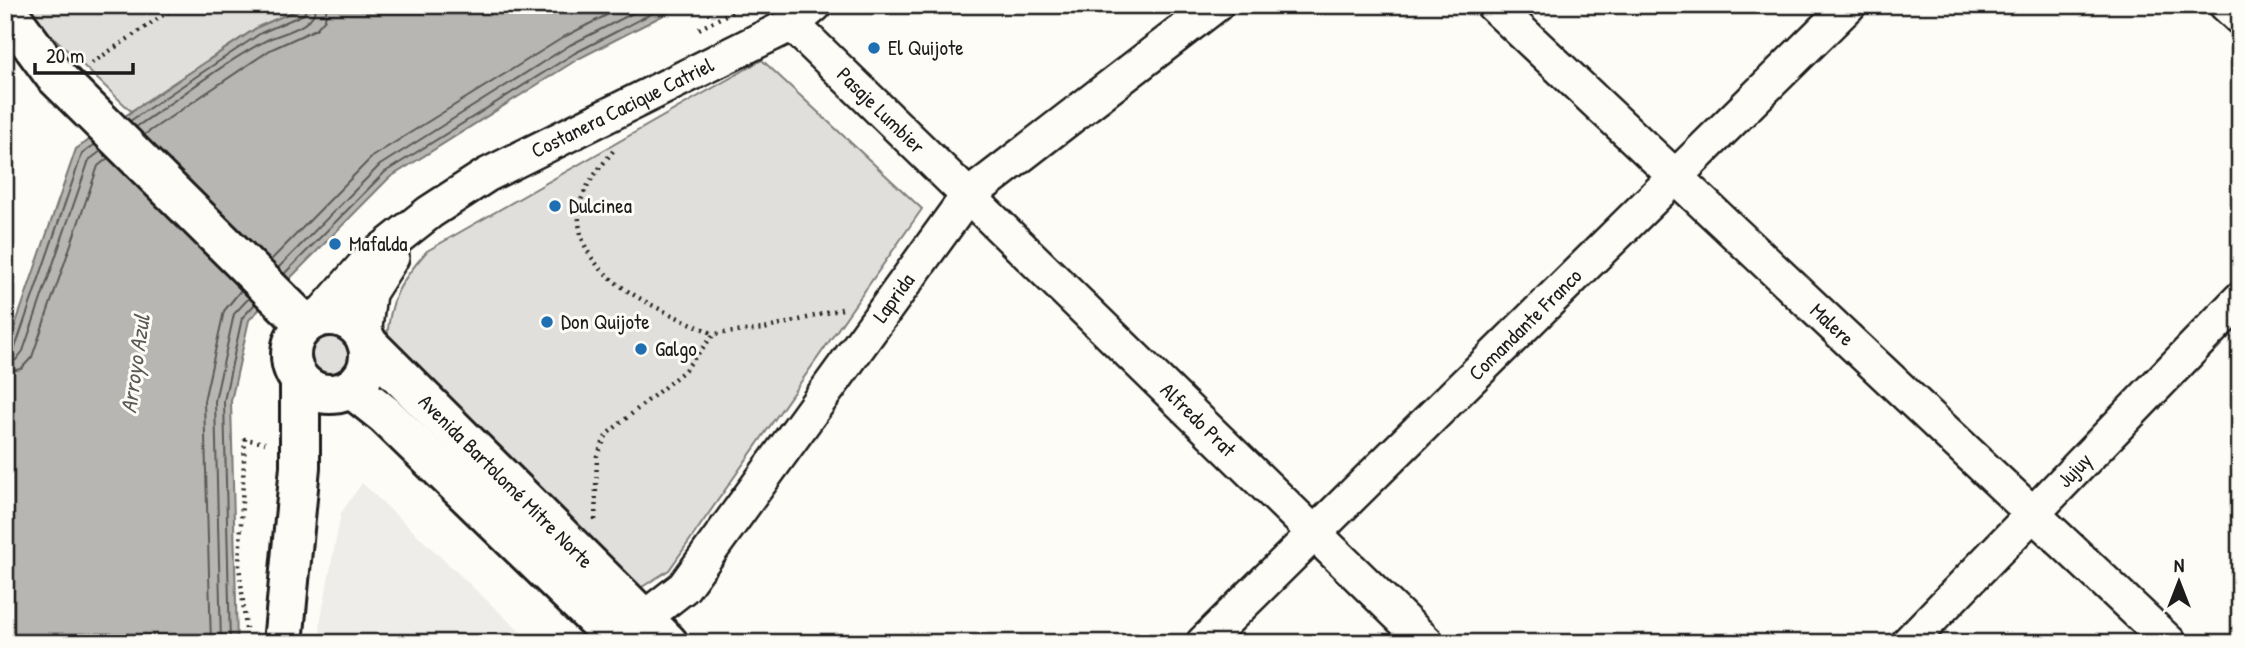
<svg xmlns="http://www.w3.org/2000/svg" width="2245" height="648" viewBox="0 0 2245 648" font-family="'Patrick Hand',sans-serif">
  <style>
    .built { fill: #eeede9 }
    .green { fill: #e0dfdb; stroke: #7e7e7c; stroke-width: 2 }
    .water { fill: #b7b6b2; stroke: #797876; stroke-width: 2 }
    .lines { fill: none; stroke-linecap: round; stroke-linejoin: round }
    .shore { stroke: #5a5a58; stroke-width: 2 }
    .minor-casing { stroke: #1c1c1c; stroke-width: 38 }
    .major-casing { stroke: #1c1c1c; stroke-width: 44 }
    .path { stroke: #1c1c1c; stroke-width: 4.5; stroke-dasharray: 2 5; stroke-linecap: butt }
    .minor { stroke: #fdfcf7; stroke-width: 33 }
    .major { stroke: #fdfcf7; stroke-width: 38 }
    .poi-dot { fill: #1f6fb2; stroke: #fdfcf7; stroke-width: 2.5 }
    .labels { text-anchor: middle; stroke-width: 6; stroke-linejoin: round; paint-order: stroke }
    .poi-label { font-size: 21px; fill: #1c1c1c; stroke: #fdfcf7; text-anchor: start }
    .street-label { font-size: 21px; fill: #1c1c1c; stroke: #fdfcf7 }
    .water-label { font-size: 23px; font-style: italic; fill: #5a5a58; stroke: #fdfcf7 }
  </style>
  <rect width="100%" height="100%" fill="#fdfcf7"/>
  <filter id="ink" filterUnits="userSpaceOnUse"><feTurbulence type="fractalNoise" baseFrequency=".0143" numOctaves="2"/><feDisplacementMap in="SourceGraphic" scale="14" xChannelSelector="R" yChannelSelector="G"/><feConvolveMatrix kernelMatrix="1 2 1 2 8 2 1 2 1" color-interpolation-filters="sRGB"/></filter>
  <g filter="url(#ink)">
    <path class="built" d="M 362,483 L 532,643 L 321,643 L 320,623 L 341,513 Z"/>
    <path class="green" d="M 25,5 L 308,5 L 258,27 L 131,111 L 27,12 Z
      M 762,60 L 922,209 L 669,570 L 634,592 L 387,339 C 390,298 400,282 427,251 Z
      M309 356a20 20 0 1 1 40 0a20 20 0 1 1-40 0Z"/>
    <path class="water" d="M 308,5 L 683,5 L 578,59 L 389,178 L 249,320 L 231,401 L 237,643 L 5,643 L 5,355 L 76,149 L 258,27 Z"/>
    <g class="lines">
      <path class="shore" d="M 130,121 L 261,33 L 304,14 L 308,5
        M 136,127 C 177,100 224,62 267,40 C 283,32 315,28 316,5
        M 144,135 L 270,50 L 316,29 L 325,19 L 327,5
        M 271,260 L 373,156 L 564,37 L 626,5
        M 278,268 L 380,165 L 570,45 L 649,5
        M 284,274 L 385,172 L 575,53 L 668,5
        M 5,353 L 15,348 L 82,154 L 94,145
        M 5,362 L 16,360 L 23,351 L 89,160 L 101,151
        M 5,372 L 21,369 L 32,357 L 98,166 L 108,158
        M 211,643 L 204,401 L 224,311 L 241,290
        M 221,643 L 215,401 L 234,314 L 249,298
        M 230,643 L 224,401 L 242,318 L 255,304"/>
      <g class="minor-casing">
        <g id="minor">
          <path id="s1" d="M 1493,5 L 2170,643"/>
          <path d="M 2226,5 L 2240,18"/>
          <path id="s2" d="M 792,24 L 1427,643"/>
          <path id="s3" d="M 318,318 L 368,261 L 430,212 L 487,175 L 792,24 L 815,5"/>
          <path d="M 364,336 L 369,293 L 392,257"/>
          <path id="s4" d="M 628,639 L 643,619 L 684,587 L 967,197 L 1216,5"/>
          <path id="s5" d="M 1203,643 L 1849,5"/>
          <path id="s6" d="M 1908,643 L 2240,299"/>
        </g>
      </g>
      <g class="major-casing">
        <g id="major">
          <path d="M 5,8 L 54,75 L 305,324"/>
          <circle cx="330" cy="355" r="39"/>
          <path id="s7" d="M 367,343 L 668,643"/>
          <path d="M 351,388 L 385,415 L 620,643"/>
          <path d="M 283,643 L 300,467 L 300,381"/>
        </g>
      </g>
      <path class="path" d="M 699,29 L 745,5
        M 92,63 L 178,5
        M 613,151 C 600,168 581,188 579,211 C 574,281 664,310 714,334
        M 595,520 L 597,456 L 607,434 L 684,371 L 714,334 L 764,329 L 846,308
        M 246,629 L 239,565 L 245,439 L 265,443"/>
      <use href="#minor" class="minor"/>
      <use href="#major" class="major"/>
    </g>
  </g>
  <g class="poi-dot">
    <circle cx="874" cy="48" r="7"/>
    <circle cx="555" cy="206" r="7"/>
    <circle cx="335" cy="244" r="7"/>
    <circle cx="547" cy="322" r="7"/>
    <circle cx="641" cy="349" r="7"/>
  </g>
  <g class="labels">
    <g class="poi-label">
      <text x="888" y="55">El Quijote</text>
      <text x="569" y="213">Dulcinea</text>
      <text x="349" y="251">Mafalda</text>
      <text x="561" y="329">Don Quijote</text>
      <text x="655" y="356">Galgo</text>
    </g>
    <g class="street-label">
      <text dy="7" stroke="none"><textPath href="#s3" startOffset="374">Costanera Cacique Catriel</textPath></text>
      <text dy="7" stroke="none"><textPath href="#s2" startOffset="124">Pasaje Lumbier</textPath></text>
      <text dy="7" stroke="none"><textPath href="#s4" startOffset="434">Laprida</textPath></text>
      <text dy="7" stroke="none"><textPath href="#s5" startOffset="453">Comandante Franco</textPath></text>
      <text dy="7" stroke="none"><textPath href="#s1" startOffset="466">Malere</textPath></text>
      <text dy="7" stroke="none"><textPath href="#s2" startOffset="567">Alfredo Prat</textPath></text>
      <text dy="7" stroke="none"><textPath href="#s6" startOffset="240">Jujuy</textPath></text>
      <text dy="7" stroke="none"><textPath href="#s7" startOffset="196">Avenida Bartolomé Mitre Norte</textPath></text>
    </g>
    <g class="water-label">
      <text transform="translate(135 364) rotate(-82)" y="8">Arroyo Azul</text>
    </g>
  </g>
  <rect width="2245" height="648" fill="none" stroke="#fdfcf7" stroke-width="28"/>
  <rect x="14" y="14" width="2217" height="620" fill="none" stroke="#1c1c1c" stroke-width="2.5" filter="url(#ink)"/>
  <g transform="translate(2179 582)" stroke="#fdfcf7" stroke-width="5" paint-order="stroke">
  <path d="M0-5L12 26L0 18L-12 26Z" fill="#1c1c1c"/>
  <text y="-10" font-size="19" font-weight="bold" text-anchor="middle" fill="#1c1c1c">N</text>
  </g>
  <path d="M35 63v10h98v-10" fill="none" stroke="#1c1c1c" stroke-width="3.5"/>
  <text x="46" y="63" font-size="21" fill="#1c1c1c" stroke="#fdfcf7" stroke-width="5" paint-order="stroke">20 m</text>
</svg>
